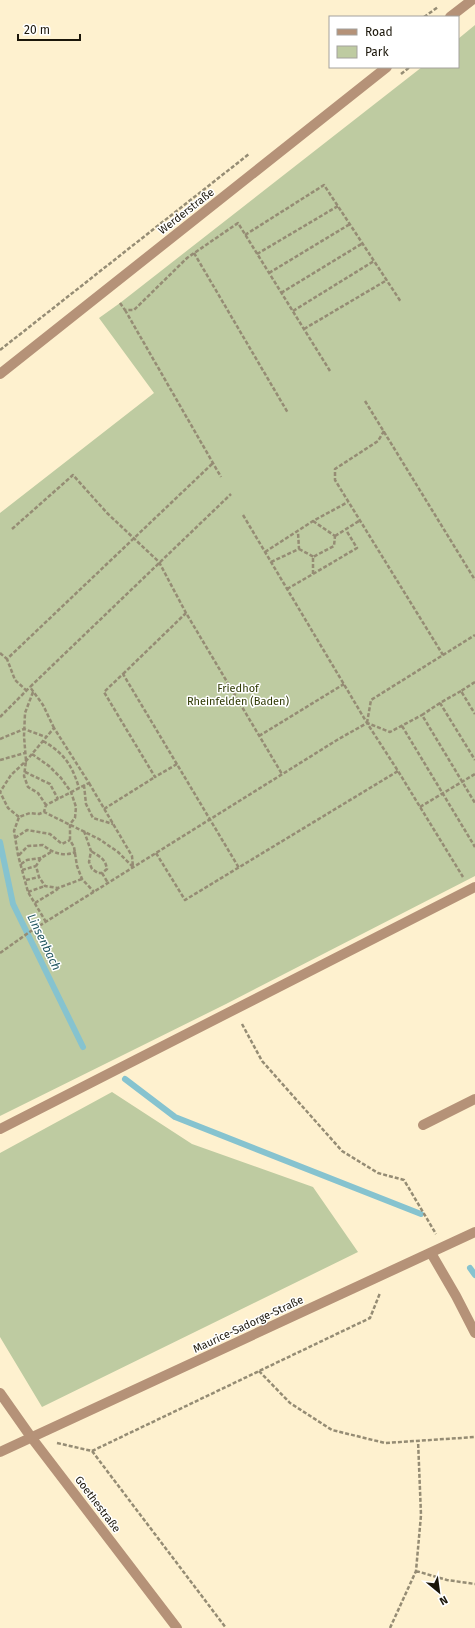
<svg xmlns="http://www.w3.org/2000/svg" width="475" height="1628" viewBox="0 0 475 1628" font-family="'Fira Sans',sans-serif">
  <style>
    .green { fill: #becba1 }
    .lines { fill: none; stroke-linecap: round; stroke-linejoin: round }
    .stream { stroke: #86c3cf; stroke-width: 6 }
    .path { stroke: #958c74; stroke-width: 2.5; stroke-dasharray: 4 2; stroke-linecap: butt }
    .minor { stroke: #b59278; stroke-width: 10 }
    .labels { text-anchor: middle; stroke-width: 3; stroke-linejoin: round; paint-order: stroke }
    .street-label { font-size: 11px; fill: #1b160a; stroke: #fff }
    .park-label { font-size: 11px; fill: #2e3903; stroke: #fff }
    .water-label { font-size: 12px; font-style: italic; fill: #235761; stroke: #fff }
  </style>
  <rect width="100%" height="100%" fill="#fef1cf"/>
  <path class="green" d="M 475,25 L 475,876 L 226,1004 L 0,1116 L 0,513 L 154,393 L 99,318 L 120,303 L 422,67 L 458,67 L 458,39 Z
    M 112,1092 L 192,1144 L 313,1187 L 358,1252 L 42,1407 L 0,1337 L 0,1153 Z"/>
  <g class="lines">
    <path class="stream" d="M 0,842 L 13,904 L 83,1047
      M 125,1079 L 175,1117 L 421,1214
      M 470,1268 L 475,1275"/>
    <path class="path" d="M 424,17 L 438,7
      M 401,74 L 410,67
      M 245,235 L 324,185 L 401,302
      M 194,253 L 288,413
      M 257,254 L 338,206
      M 269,273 L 350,224
      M 281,293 L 363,243
      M 120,303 L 125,310 L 134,310 L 187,258 L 238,223 L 330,371
      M 125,310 L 221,477
      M 293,311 L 374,261
      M 304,329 L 387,280
      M 0,350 L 249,154
      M 365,401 L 475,580
      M 384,431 L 378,441 L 335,469 L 335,480 L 443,655
      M 243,515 L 367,723 L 398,771 L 463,877
      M 313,521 L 335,536
      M 12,529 L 73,475 L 107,513 L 159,562 L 186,613
      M 335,536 L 359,521
      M 299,549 L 314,557
      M 265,552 L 313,521 L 348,502
      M 271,562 L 299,549 L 298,532
      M 313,574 L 357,548 L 346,530
      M 287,589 L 313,574 L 313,557 L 334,546 L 335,536
      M 0,653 L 7,659
      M 123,674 L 186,613 L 282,774
      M 475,682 L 461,691 L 475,714
      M 27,691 L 15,680 L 7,659 L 213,463
      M 461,691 L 440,703 L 475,760
      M 33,692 L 25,713 L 24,736 L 26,761 L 24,776 L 28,787 L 38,793 L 46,805
      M 440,703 L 422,715 L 475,803
      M 0,717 L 30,687
      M 367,723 L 371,700 L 475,635
      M 402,726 L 475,847
      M 54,728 L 43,705 L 30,687 L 231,494
      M 259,736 L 344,684
      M 0,739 L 24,729 L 46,737
      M 43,741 C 64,753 72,765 79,788
      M 32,754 L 49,766 L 61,778 L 71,792 L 76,807 L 75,818 L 70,824 L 70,840 L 74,847 L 77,866 L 82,879 L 94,892
      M 0,760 L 25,753
      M 177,764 L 155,777 L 104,692 L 123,674 L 239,868
      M 25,772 L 50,784 L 58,799
      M 89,783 L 132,856 L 133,867
      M 84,785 L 86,804 L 93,818 L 113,824
      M 420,807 L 475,774
      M 104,809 L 155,777
      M 19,817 L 8,808 L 0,792 L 11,775 L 26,761 L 54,728 L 89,783 L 46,805 L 44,812
      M 84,831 L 91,851 L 89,862 L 92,869 L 98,873 L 102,873 L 107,869 C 105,858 100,857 91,851
      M 15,838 L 27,830 L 50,834 L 62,844 L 70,840
      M 51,852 L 41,858 L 36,866 L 39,877 L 45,886 L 58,888 L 82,879
      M 156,853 L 185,900 L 398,771
      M 19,855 L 28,846 L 43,845 C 53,853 63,857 76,852
      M 21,864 L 27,860 L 41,858
      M 22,870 L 36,866
      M 102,873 L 108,883
      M 26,880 L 39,877
      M 28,892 L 45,886
      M 35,903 L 58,889
      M 46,922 L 28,892 L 18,855 L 14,831 L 19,817 L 30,813 L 39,814 L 44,812 L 99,839 L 118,852 L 133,867
      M 0,953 L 31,931 L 337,740 L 367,723 L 390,732 L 422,715
      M 242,1024 L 262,1061 L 342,1151 L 378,1173 L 404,1180 L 436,1234
      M 259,1371 L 290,1403 L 332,1430 L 385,1443 L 475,1437
      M 57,1443 L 92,1451 L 226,1628
      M 92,1451 L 370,1318 L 380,1293
      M 416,1571 L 447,1580 L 475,1584
      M 390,1628 L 416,1571 L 421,1515 L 418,1440"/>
    <path class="minor" d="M 450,17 L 472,0
      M 0,374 L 387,67
      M 423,1125 L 475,1099
      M 0,1129 L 475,887
      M 431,1253 L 456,1296 L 475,1333
      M 0,1393 L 31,1437 L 177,1628
      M 0,1452 L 475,1232"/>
  </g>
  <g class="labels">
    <g class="street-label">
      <text transform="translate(186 211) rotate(-38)" y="4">Werderstraße</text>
      <text transform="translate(248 1324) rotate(-25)" y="4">Maurice-Sadorge-Straße</text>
      <text transform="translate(98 1504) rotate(53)" y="4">Goethestraße</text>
    </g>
    <g class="park-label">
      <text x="238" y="692">Friedhof<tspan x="238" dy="13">Rheinfelden (Baden)</tspan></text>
    </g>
    <g class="water-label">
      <text transform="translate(44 942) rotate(64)" y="4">Linsenbach</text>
    </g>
  </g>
  <rect x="329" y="16" width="130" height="52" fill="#ffffff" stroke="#a4a29d"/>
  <rect x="337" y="29" width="20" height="6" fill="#b59278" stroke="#a4a29d"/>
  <text x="365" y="36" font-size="12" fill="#1b160a">Road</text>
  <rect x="337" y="46" width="20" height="12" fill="#becba1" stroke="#a4a29d"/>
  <text x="365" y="56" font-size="12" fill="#1b160a">Park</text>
  <g transform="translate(439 1592) rotate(151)" stroke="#ffffff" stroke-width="3" paint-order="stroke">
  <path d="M0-3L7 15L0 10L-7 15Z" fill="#1b160a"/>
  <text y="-6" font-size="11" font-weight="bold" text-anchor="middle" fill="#1b160a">N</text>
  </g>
  <path d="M18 34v6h62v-6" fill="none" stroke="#1b160a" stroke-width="2"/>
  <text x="24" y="34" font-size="12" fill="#1b160a" stroke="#ffffff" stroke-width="3" paint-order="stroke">20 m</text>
</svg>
